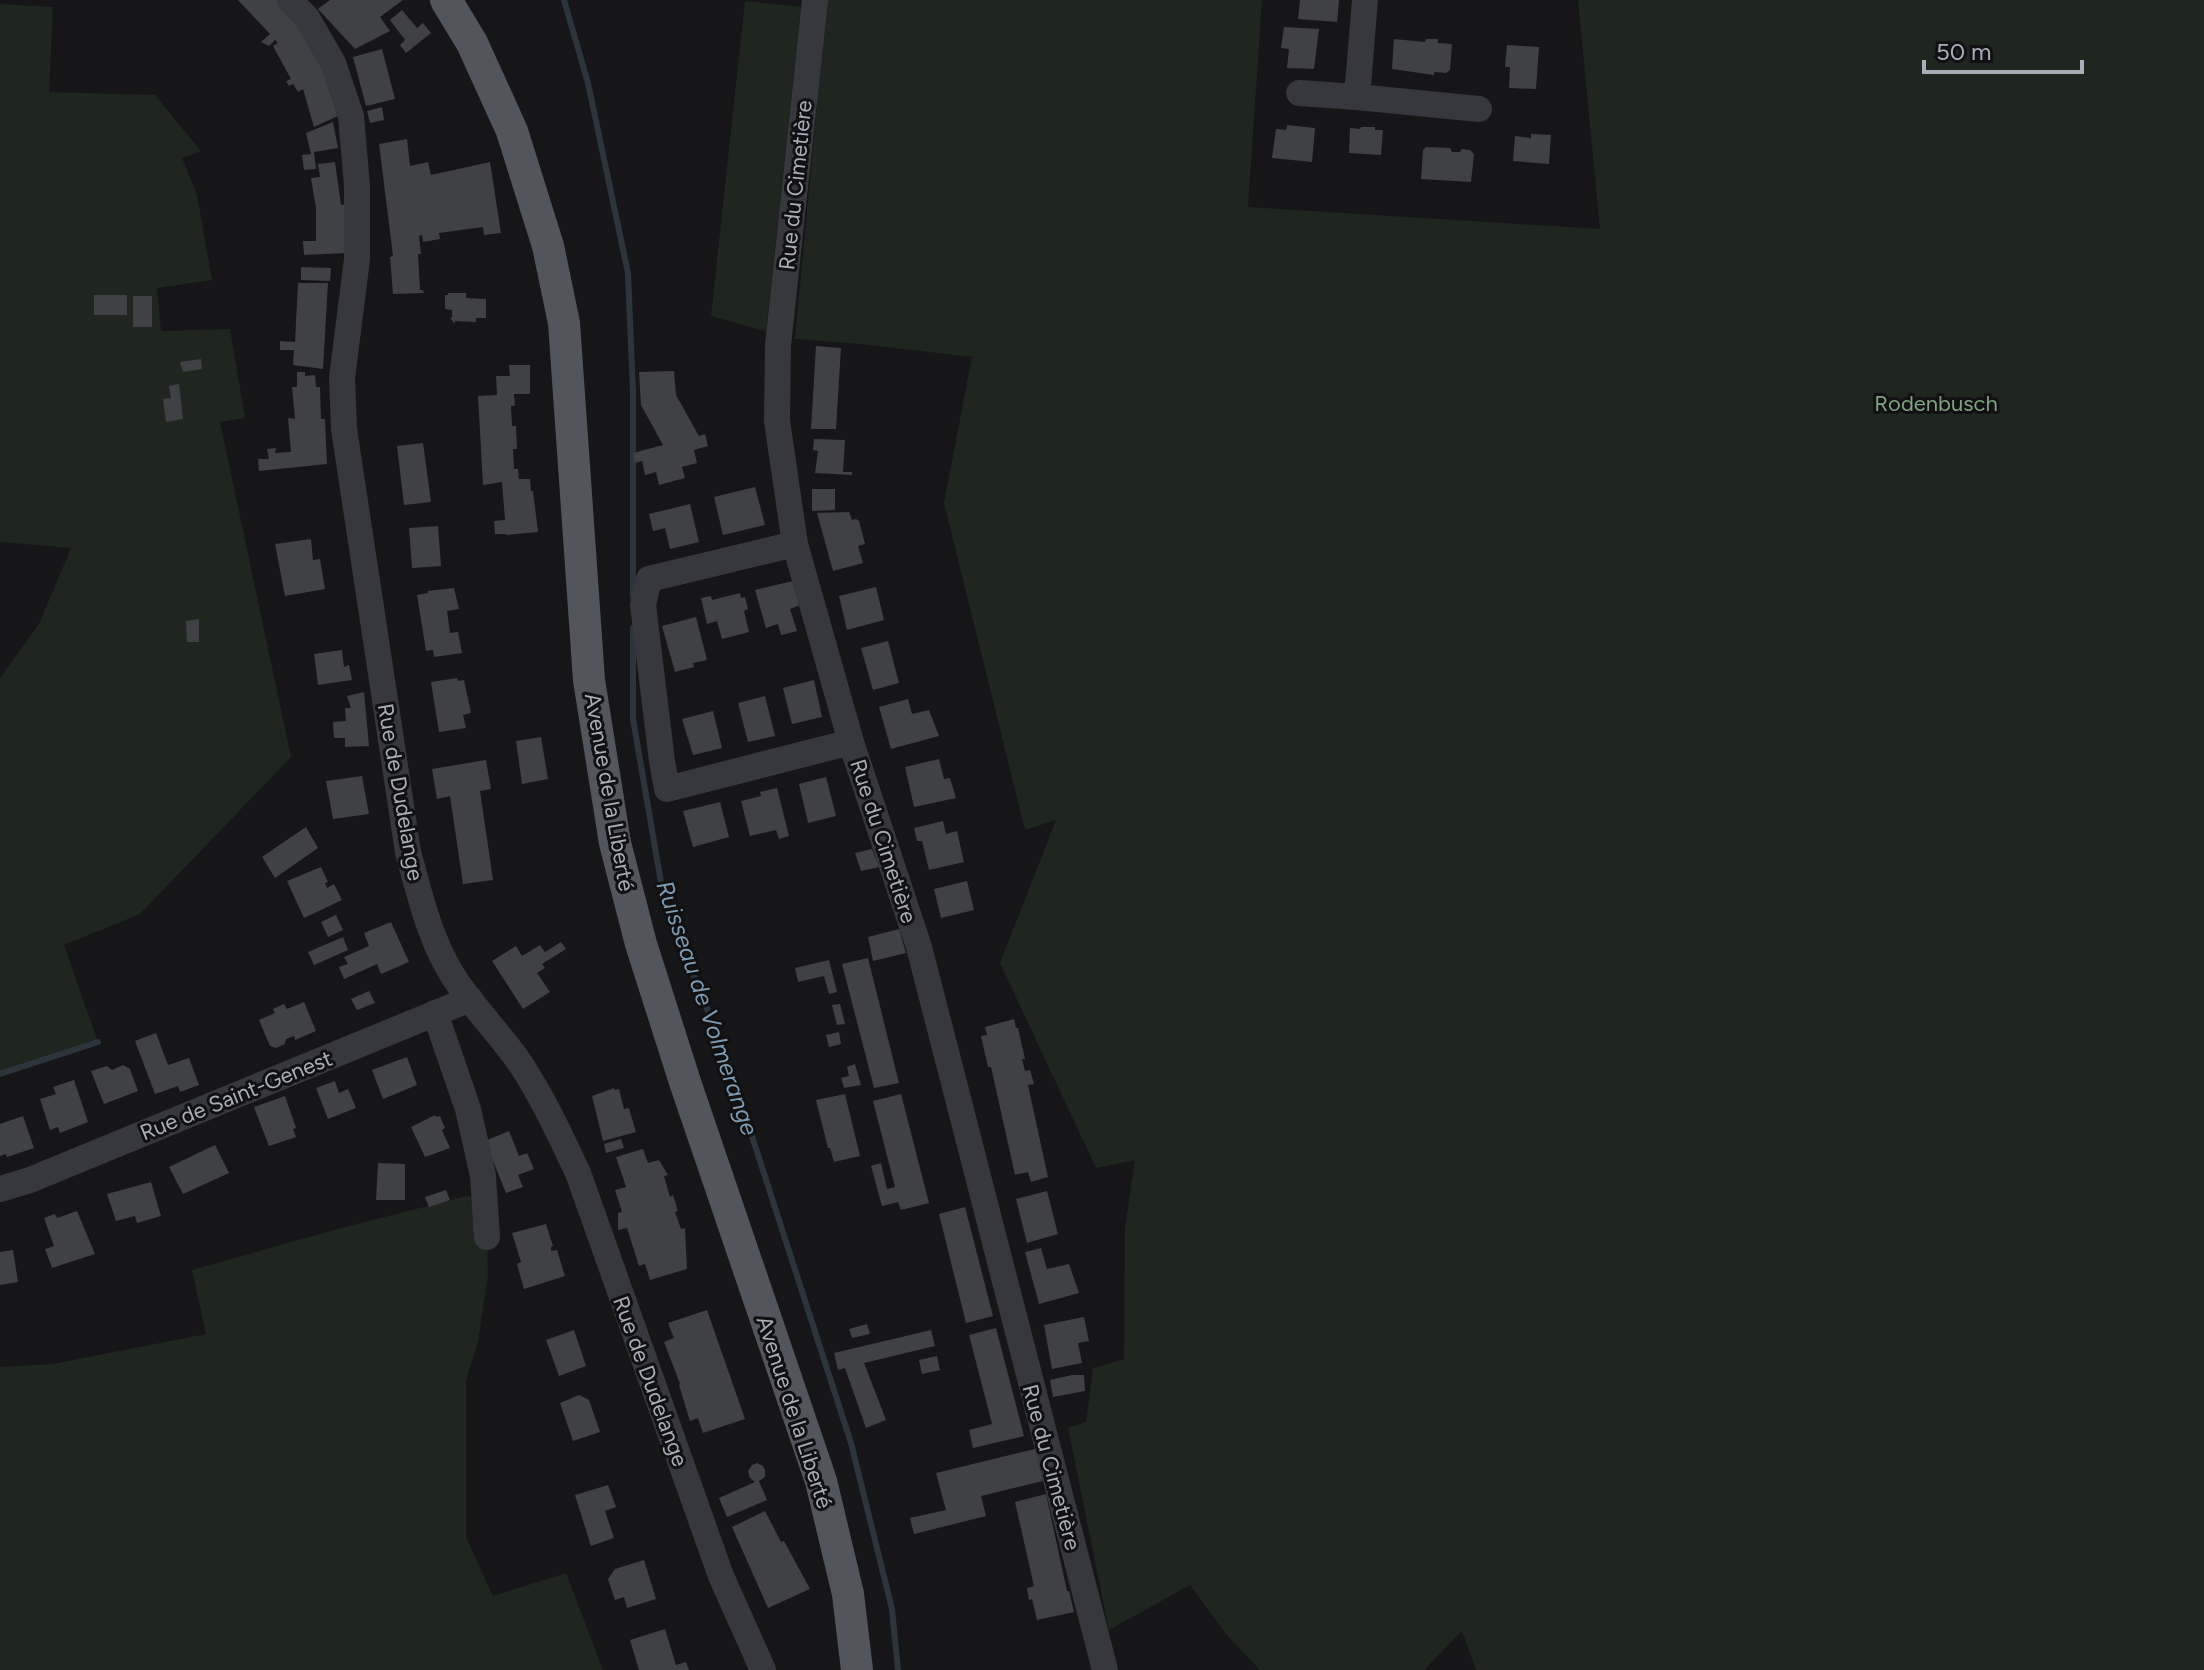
<svg xmlns="http://www.w3.org/2000/svg" width="2204" height="1670" viewBox="0 0 2204 1670" font-family="Figtree,sans-serif">
  <style>
    .green { fill: #1e261f }
    .lines { fill: none; stroke-linecap: round; stroke-linejoin: round }
    .stream { stroke: #2c353c; stroke-width: 6 }
    .building { fill: #404145 }
    .minor { stroke: #37383d; stroke-width: 26 }
    .major { stroke: #53555c; stroke-width: 32 }
    .labels { text-anchor: middle; stroke-width: 6; stroke-linejoin: round; paint-order: stroke }
    .street-label { font-size: 22px; fill: #a8adb8; stroke: #111113 }
    .park-label { font-size: 22px; fill: #7fa381; stroke: #111113 }
    .water-label { font-size: 24px; font-style: italic; fill: #7f9bb3; stroke: #111113 }
  </style>
  <rect width="100%" height="100%" fill="#161618"/>
  <path class="green" d="M 827,0 L 1262,0 L 1248,207 L 1600,229 L 1578,0 L 2204,0 L 2204,1670 L 1476,1670 L 1462,1631 L 1424,1670 L 1260,1670 L 1226,1634 L 1190,1585 L 1109,1630 L 1068,1428 L 1086,1422 L 1093,1368 L 1124,1359 L 1125,1228 L 1135,1160 L 1096,1168 L 1000,963 L 1056,820 L 1025,830 L 944,503 L 972,357 L 860,344 L 795,339 Z
    M 745,1 L 801,7 L 766,331 L 711,316 Z
    M 0,4 L 53,7 L 49,92 L 155,95 L 201,151 L 182,158 L 197,195 L 212,280 L 157,288 L 161,331 L 230,329 L 245,418 L 220,422 L 291,757 L 140,914 L 64,945 L 98,1042 L 0,1074 L 0,678 L 39,624 L 71,548 L 0,542 Z
    M 467,1196 L 475,1198 L 487,1237 L 488,1275 L 478,1342 L 466,1381 L 466,1537 L 493,1596 L 566,1573 L 603,1670 L 0,1670 L 0,1367 L 53,1364 L 206,1334 L 192,1270 L 345,1227 Z"/>
  <g class="lines">
    <path class="stream" d="M 564,0 L 588,83 L 628,273 L 633,392 L 633,597
      M 633,628 L 633,719 L 664,900 L 728,1062 L 851,1443 L 892,1609 L 898,1670
      M 0,1074 L 98,1042"/>
  </g>
  <path class="building" d="M 238,0 L 277,0 L 291,14 L 325,74 L 338,116 L 314,127 L 303,89 L 298,92 L 293,84 L 289,86 L 286,81 L 291,79 L 273,46 L 278,43 L 275,40 L 269,46 L 261,42 L 270,34 Z
    M 330,0 L 403,0 L 380,17 L 390,31 L 355,49 L 318,9 Z
    M 1300,0 L 1339,0 L 1337,22 L 1298,19 Z
    M 402,10 L 417,28 L 423,23 L 431,33 L 406,53 L 400,45 L 405,40 L 390,20 Z
    M 1284,27 L 1319,29 L 1314,69 L 1287,68 L 1289,49 L 1281,48 Z
    M 1394,39 L 1425,42 L 1426,39 L 1438,39 L 1438,43 L 1452,44 L 1450,70 L 1446,73 L 1434,72 L 1434,75 L 1392,69 Z
    M 1507,45 L 1539,47 L 1536,89 L 1509,88 L 1510,67 L 1505,67 Z
    M 382,49 L 395,99 L 366,106 L 353,57 Z
    M 382,107 L 384,120 L 370,123 L 367,111 Z
    M 333,122 L 338,148 L 314,152 L 316,169 L 304,170 L 302,155 L 311,154 L 306,133 Z
    M 1287,125 L 1315,128 L 1312,162 L 1272,158 L 1276,129 L 1286,130 Z
    M 1361,127 L 1375,127 L 1375,130 L 1383,130 L 1381,155 L 1349,153 L 1350,128 L 1360,129 Z
    M 1531,134 L 1551,135 L 1549,164 L 1513,161 L 1515,136 L 1531,138 Z
    M 407,139 L 410,166 L 428,162 L 431,175 L 490,162 L 501,233 L 484,235 L 483,227 L 439,233 L 440,239 L 423,242 L 422,235 L 419,236 L 421,254 L 418,254 L 420,290 L 423,290 L 424,293 L 393,294 L 390,257 L 393,256 L 379,144 Z
    M 1426,147 L 1450,148 L 1452,152 L 1460,152 L 1462,149 L 1470,150 L 1474,154 L 1471,182 L 1421,179 L 1423,150 Z
    M 335,162 L 341,205 L 347,204 L 346,253 L 304,255 L 303,241 L 316,241 L 316,208 L 311,178 L 320,177 L 318,164 Z
    M 301,267 L 331,268 L 330,281 L 301,280 Z
    M 298,283 L 328,283 L 323,369 L 293,365 L 294,350 L 280,350 L 280,341 L 295,342 Z
    M 448,293 L 466,293 L 466,298 L 486,299 L 486,318 L 476,318 L 476,322 L 455,321 L 455,324 L 450,318 L 452,317 L 452,310 L 445,309 L 445,295 L 448,295 Z
    M 94,295 L 127,295 L 127,315 L 94,315 Z
    M 133,296 L 152,296 L 152,327 L 133,327 Z
    M 816,346 L 841,348 L 836,429 L 811,429 Z
    M 201,359 L 202,369 L 183,372 L 180,362 Z
    M 509,365 L 530,365 L 530,394 L 514,394 L 515,406 L 511,406 L 512,426 L 516,426 L 517,449 L 513,449 L 514,469 L 518,469 L 519,479 L 530,479 L 531,491 L 533,491 L 538,532 L 506,535 L 506,534 L 495,534 L 494,521 L 505,520 L 502,482 L 483,485 L 478,396 L 497,395 L 496,376 L 510,376 Z
    M 674,371 L 676,395 L 699,436 L 705,434 L 708,446 L 694,450 L 697,463 L 682,467 L 685,478 L 659,485 L 656,472 L 645,475 L 642,461 L 635,463 L 633,453 L 663,445 L 641,405 L 639,372 Z
    M 297,372 L 305,372 L 305,376 L 315,375 L 316,387 L 320,387 L 321,419 L 325,419 L 327,464 L 259,471 L 258,459 L 269,459 L 267,449 L 276,448 L 275,453 L 291,452 L 288,418 L 295,419 L 292,387 L 297,387 Z
    M 179,384 L 183,419 L 166,422 L 163,399 L 171,398 L 169,386 Z
    M 814,439 L 845,440 L 843,472 L 852,472 L 852,475 L 815,473 L 818,451 L 813,450 Z
    M 423,443 L 431,502 L 404,505 L 397,446 Z
    M 755,487 L 765,525 L 723,535 L 714,497 Z
    M 812,489 L 835,489 L 835,510 L 812,511 Z
    M 690,504 L 699,542 L 670,549 L 665,528 L 653,531 L 649,514 Z
    M 849,512 L 852,520 L 856,519 L 859,521 L 865,544 L 858,546 L 863,563 L 833,571 L 817,513 Z
    M 438,526 L 441,566 L 412,568 L 409,528 Z
    M 311,539 L 313,560 L 320,559 L 325,589 L 285,596 L 275,544 Z
    M 793,581 L 800,605 L 790,609 L 797,631 L 781,635 L 778,624 L 766,628 L 755,590 Z
    M 876,587 L 884,620 L 847,630 L 839,596 Z
    M 454,588 L 459,609 L 447,611 L 450,633 L 458,632 L 462,653 L 434,657 L 433,650 L 426,651 L 417,595 L 428,593 L 428,591 Z
    M 740,593 L 741,598 L 745,597 L 748,609 L 744,611 L 749,632 L 722,639 L 717,621 L 707,624 L 701,598 L 711,596 L 712,600 Z
    M 696,617 L 707,660 L 693,663 L 694,667 L 675,672 L 662,626 Z
    M 199,619 L 199,642 L 187,642 L 186,621 Z
    M 888,641 L 899,683 L 873,690 L 861,648 Z
    M 342,650 L 344,667 L 349,665 L 352,680 L 318,685 L 314,654 Z
    M 457,678 L 458,681 L 464,680 L 471,713 L 463,715 L 466,728 L 439,732 L 431,682 Z
    M 814,680 L 822,717 L 792,724 L 783,688 Z
    M 364,692 L 369,746 L 345,747 L 345,738 L 334,738 L 333,722 L 346,721 L 345,708 L 351,708 L 347,696 Z
    M 765,696 L 775,736 L 748,742 L 738,703 Z
    M 908,699 L 912,714 L 929,710 L 939,736 L 891,749 L 879,707 Z
    M 713,711 L 722,748 L 693,755 L 682,719 Z
    M 541,737 L 548,779 L 522,784 L 516,741 Z
    M 939,759 L 944,779 L 950,778 L 956,798 L 914,807 L 905,767 Z
    M 486,760 L 491,789 L 480,791 L 493,880 L 463,884 L 450,796 L 437,799 L 432,769 Z
    M 362,776 L 369,814 L 333,819 L 326,781 Z
    M 826,777 L 836,816 L 808,823 L 799,784 Z
    M 777,788 L 789,836 L 779,839 L 776,830 L 750,836 L 741,801 L 761,796 L 760,792 Z
    M 720,802 L 729,837 L 693,847 L 683,811 Z
    M 943,821 L 946,834 L 957,831 L 964,862 L 929,870 L 922,841 L 917,841 L 914,828 Z
    M 306,827 L 318,848 L 275,878 L 262,857 Z
    M 872,849 L 879,867 L 861,871 L 855,853 Z
    M 321,867 L 328,882 L 325,883 L 327,888 L 334,884 L 342,900 L 304,918 L 287,881 Z
    M 967,881 L 974,910 L 941,918 L 934,889 Z
    M 336,915 L 343,930 L 328,937 L 321,922 Z
    M 391,922 L 409,962 L 381,974 L 377,964 L 344,979 L 339,967 L 348,964 L 344,957 L 369,946 L 364,933 Z
    M 899,929 L 906,953 L 873,961 L 868,937 Z
    M 343,937 L 348,950 L 314,965 L 308,952 Z
    M 561,942 L 566,949 L 542,964 L 545,968 L 537,973 L 550,992 L 523,1009 L 492,961 L 516,946 L 522,956 L 540,945 L 545,952 Z
    M 868,958 L 899,1083 L 874,1088 L 842,964 Z
    M 829,960 L 837,992 L 829,994 L 824,976 L 798,982 L 795,968 Z
    M 369,991 L 375,1003 L 357,1010 L 351,999 Z
    M 304,1002 L 316,1031 L 295,1040 L 294,1036 L 286,1039 L 285,1044 L 276,1048 L 270,1046 L 259,1020 L 275,1013 L 273,1009 L 284,1004 L 287,1009 Z
    M 840,1004 L 845,1024 L 837,1025 L 832,1005 Z
    M 1014,1019 L 1016,1028 L 1018,1028 L 1025,1059 L 1022,1059 L 1025,1071 L 1030,1070 L 1034,1084 L 1028,1085 L 1048,1177 L 1031,1182 L 1028,1172 L 1015,1175 L 991,1067 L 988,1067 L 981,1036 L 987,1035 L 985,1027 Z
    M 839,1032 L 841,1044 L 829,1047 L 826,1035 Z
    M 156,1033 L 168,1065 L 189,1058 L 199,1085 L 180,1092 L 178,1086 L 155,1094 L 135,1041 Z
    M 407,1057 L 417,1085 L 383,1099 L 372,1070 Z
    M 855,1064 L 861,1085 L 844,1088 L 841,1078 L 849,1076 L 847,1067 Z
    M 123,1065 L 130,1069 L 138,1091 L 104,1104 L 91,1071 L 107,1066 L 112,1070 Z
    M 74,1080 L 88,1122 L 60,1133 L 58,1127 L 50,1130 L 40,1099 L 56,1094 L 53,1087 Z
    M 335,1081 L 339,1093 L 348,1089 L 356,1108 L 328,1119 L 316,1088 Z
    M 614,1088 L 615,1090 L 619,1089 L 624,1109 L 629,1108 L 636,1132 L 603,1141 L 592,1096 Z
    M 845,1094 L 860,1156 L 834,1162 L 830,1148 L 828,1148 L 816,1100 Z
    M 901,1094 L 929,1203 L 901,1210 L 898,1202 L 882,1206 L 871,1166 L 881,1163 L 887,1189 L 895,1187 L 873,1101 Z
    M 285,1096 L 296,1128 L 293,1129 L 296,1137 L 269,1146 L 254,1107 Z
    M 435,1115 L 436,1117 L 440,1116 L 445,1128 L 442,1130 L 450,1148 L 425,1157 L 411,1127 Z
    M 23,1116 L 34,1148 L 7,1157 L 6,1154 L 0,1156 L 0,1124 Z
    M 509,1131 L 519,1156 L 527,1153 L 534,1169 L 518,1175 L 523,1187 L 506,1193 L 485,1141 Z
    M 621,1139 L 624,1148 L 606,1153 L 604,1144 Z
    M 215,1145 L 229,1173 L 183,1194 L 169,1167 Z
    M 643,1149 L 648,1163 L 659,1160 L 668,1175 L 664,1176 L 670,1197 L 673,1195 L 678,1211 L 675,1212 L 681,1229 L 685,1228 L 687,1269 L 650,1280 L 645,1264 L 639,1266 L 627,1228 L 618,1230 L 618,1213 L 622,1212 L 615,1190 L 626,1187 L 616,1157 Z
    M 378,1163 L 405,1164 L 405,1200 L 376,1200 Z
    M 151,1182 L 161,1216 L 137,1223 L 135,1216 L 116,1221 L 107,1194 Z
    M 446,1190 L 450,1200 L 429,1207 L 425,1197 Z
    M 1047,1191 L 1058,1234 L 1027,1243 L 1016,1199 Z
    M 965,1207 L 993,1316 L 966,1323 L 939,1214 Z
    M 77,1211 L 95,1254 L 52,1268 L 45,1249 L 54,1246 L 44,1218 L 55,1214 L 57,1218 Z
    M 546,1224 L 553,1246 L 551,1247 L 551,1251 L 557,1250 L 565,1276 L 524,1289 L 517,1264 L 521,1262 L 512,1233 Z
    M 1041,1248 L 1047,1269 L 1069,1264 L 1079,1293 L 1039,1304 L 1025,1252 Z
    M 13,1250 L 18,1282 L 0,1285 L 0,1252 Z
    M 707,1310 L 745,1419 L 703,1433 L 698,1418 L 690,1421 L 679,1385 L 680,1384 L 664,1342 L 674,1338 L 668,1323 Z
    M 1084,1317 L 1089,1341 L 1078,1343 L 1082,1363 L 1052,1369 L 1044,1325 Z
    M 867,1324 L 870,1334 L 852,1338 L 849,1329 Z
    M 996,1328 L 1024,1436 L 973,1448 L 969,1430 L 992,1424 L 969,1335 Z
    M 574,1330 L 586,1366 L 559,1376 L 546,1340 Z
    M 931,1330 L 935,1346 L 864,1363 L 886,1420 L 866,1428 L 845,1368 L 838,1370 L 834,1353 Z
    M 937,1356 L 940,1370 L 922,1374 L 919,1360 Z
    M 1072,1375 L 1084,1375 L 1085,1391 L 1053,1397 L 1050,1380 Z
    M 579,1395 L 589,1400 L 600,1432 L 573,1441 L 560,1403 Z
    M 1035,1449 L 1043,1481 L 981,1496 L 986,1516 L 914,1534 L 910,1518 L 946,1510 L 936,1473 Z
    M 757,1463 L 763,1466 L 765,1470 L 765,1477 L 759,1481 L 767,1500 L 727,1517 L 719,1498 L 755,1482 L 750,1478 L 748,1471 L 752,1465 Z
    M 608,1485 L 616,1507 L 605,1511 L 614,1538 L 591,1546 L 575,1495 Z
    M 1046,1494 L 1067,1591 L 1069,1591 L 1074,1612 L 1037,1620 L 1032,1599 L 1029,1600 L 1027,1588 L 1034,1586 L 1015,1502 Z
    M 765,1511 L 781,1542 L 784,1541 L 810,1589 L 768,1608 L 732,1527 Z
    M 644,1560 L 656,1599 L 627,1608 L 624,1597 L 615,1600 L 608,1579 L 615,1569 Z
    M 665,1629 L 676,1665 L 686,1662 L 689,1670 L 639,1670 L 630,1640 Z"/>
  <g class="lines">
    <path class="minor" d="M 290,0 L 307,18 L 333,63 L 351,116 L 357,186 L 357,259 L 342,378 L 344,429 L 408,852 C 418,888 426,924 443,958 C 462,997 496,1028 520,1063 C 543,1098 560,1135 578,1173 L 721,1576 L 763,1670
      M 815,0 L 778,345 L 777,421 L 795,544 L 851,742 L 919,947 L 1105,1670
      M 1365,0 L 1357,97 L 1479,109
      M 1299,93 L 1357,97
      M 795,544 L 649,579 L 643,605 L 662,761 L 667,789 L 851,742
      M 435,1013 L 468,1109 L 483,1176 L 487,1237
      M 0,1189 L 30,1180 L 470,999"/>
    <path class="major" d="M 446,0 L 472,43 L 512,131 L 548,246 L 564,323 L 589,680 L 615,843 L 641,944 L 685,1082 L 821,1481 L 848,1594 L 857,1670"/>
  </g>
  <g class="labels">
    <g class="street-label">
      <text transform="translate(795 185) rotate(-84)" y="8">Rue du Cimetière</text>
      <text transform="translate(401 792) rotate(80)" y="8">Rue de Dudelange</text>
      <text transform="translate(610 792) rotate(80)" y="8">Avenue de la Liberté</text>
      <text transform="translate(884 841) rotate(72)" y="8">Rue du Cimetière</text>
      <text transform="translate(236 1095) rotate(-22)" y="8">Rue de Saint-Genest</text>
      <text transform="translate(651 1381) rotate(70)" y="8">Rue de Dudelange</text>
      <text transform="translate(795 1412) rotate(72)" y="8">Avenue de la Liberté</text>
      <text transform="translate(1052 1467) rotate(75)" y="8">Rue du Cimetière</text>
    </g>
    <g class="park-label">
      <text x="1936" y="411">Rodenbusch</text>
    </g>
    <g class="water-label">
      <text transform="translate(707 1008) rotate(71)" y="8">Ruisseau de Volmerange</text>
    </g>
  </g>
  <path d="M1924 60v12h158v-12" fill="none" stroke="#a8adb8" stroke-width="4"/>
  <text x="1936" y="60" font-size="24" fill="#a8adb8" stroke="#111113" stroke-width="6" paint-order="stroke">50 m</text>
</svg>
